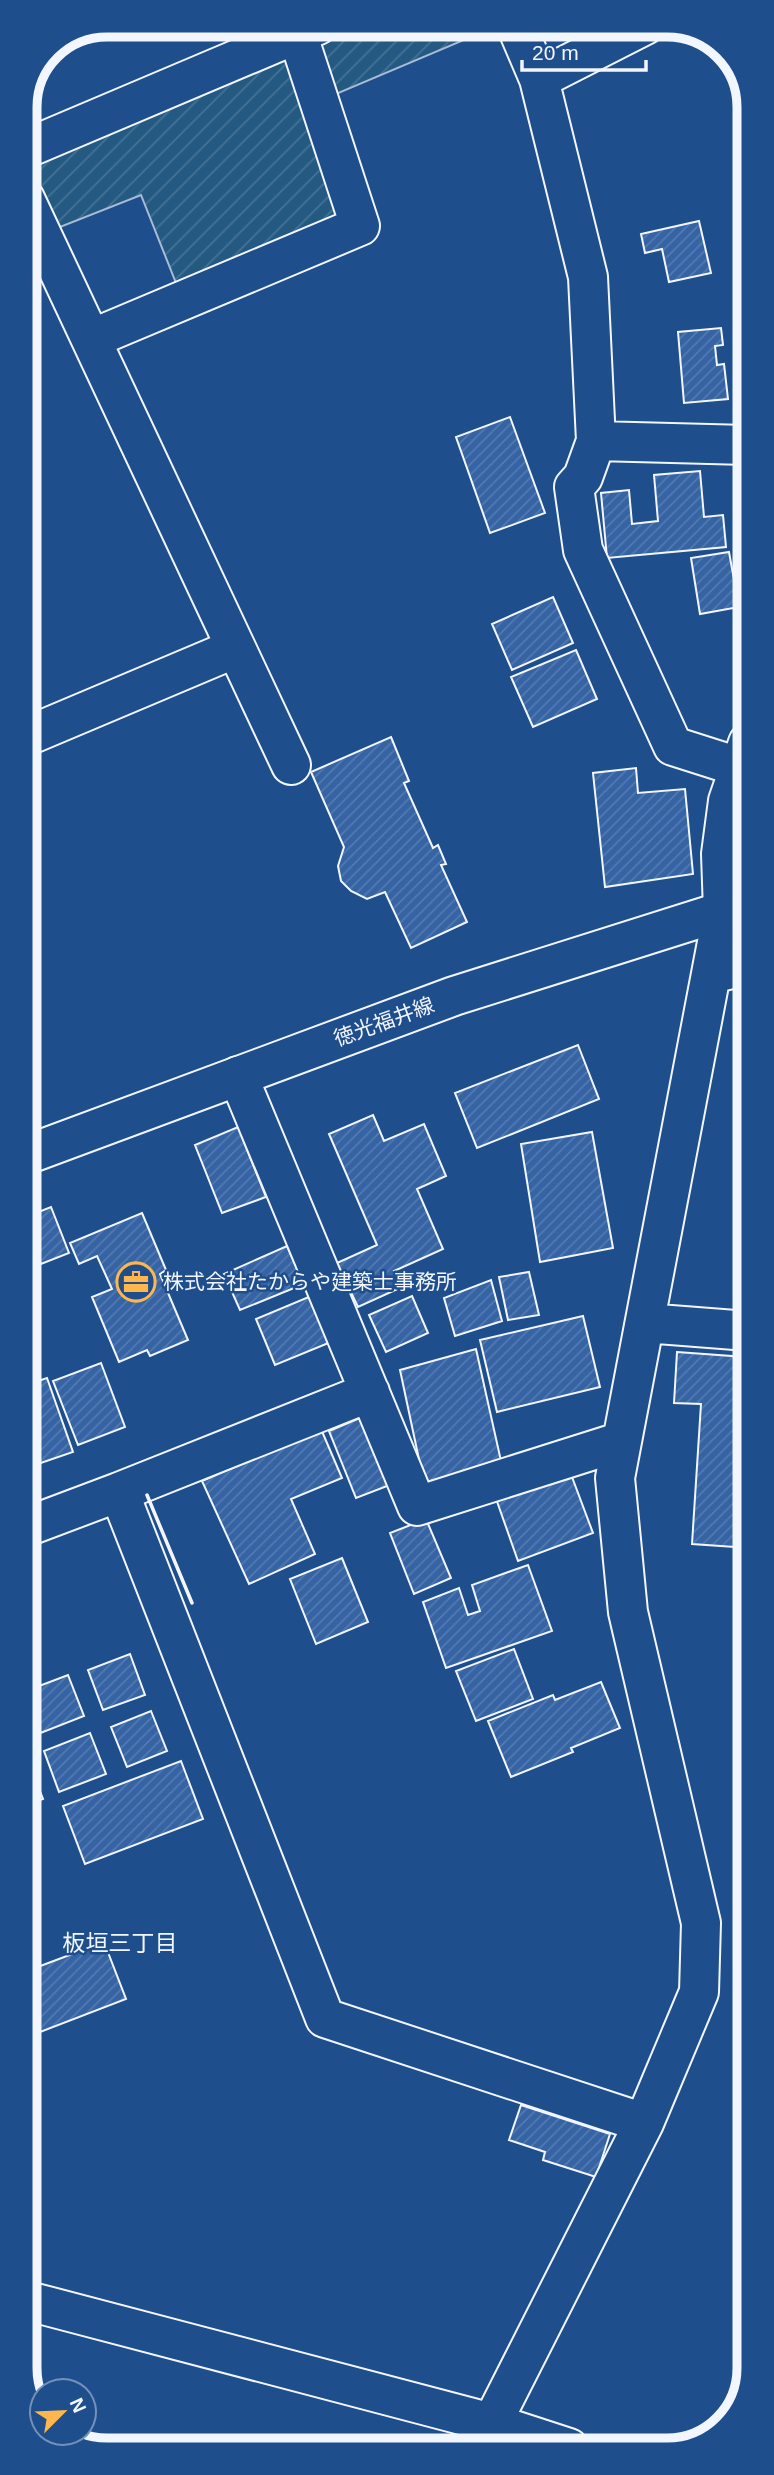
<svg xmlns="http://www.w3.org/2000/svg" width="774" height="2475" viewBox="0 0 774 2475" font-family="Helvetica,'Noto Sans JP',sans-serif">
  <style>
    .garden { fill: url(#garden-furrows); stroke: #a8bbd7; stroke-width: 2 }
    .building { fill: url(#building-hatch); stroke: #f2f6ff; stroke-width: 2 }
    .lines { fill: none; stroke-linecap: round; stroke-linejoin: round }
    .minor-casing { stroke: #f2f6ff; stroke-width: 42 }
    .major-casing { stroke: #f2f6ff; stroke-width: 42 }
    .minor { stroke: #1f4e8c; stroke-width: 38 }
    .major { stroke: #1f4e8c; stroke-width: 38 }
    .wall { stroke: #f2f6ff; stroke-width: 3.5 }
    .labels { text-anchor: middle; stroke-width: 5; stroke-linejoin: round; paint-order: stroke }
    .street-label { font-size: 21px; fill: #f2f6ff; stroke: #1f4e8c }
    .poi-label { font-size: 21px; fill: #f2f6ff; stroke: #1f4e8c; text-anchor: start }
    .neighbourhood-label { font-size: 23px; fill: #f2f6ff; stroke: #1f4e8c }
    .rim { fill: none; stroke: #f2f6ff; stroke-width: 9 }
  </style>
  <defs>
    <pattern id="garden-furrows" width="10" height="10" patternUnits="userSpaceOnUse" patternTransform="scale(1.75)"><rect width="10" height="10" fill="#245a82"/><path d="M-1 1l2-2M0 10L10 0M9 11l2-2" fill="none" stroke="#447295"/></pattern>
    <pattern id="building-hatch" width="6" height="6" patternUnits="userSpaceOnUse" patternTransform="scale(1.75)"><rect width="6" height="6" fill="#3563a3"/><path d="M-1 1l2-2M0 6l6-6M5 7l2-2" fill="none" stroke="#537ab1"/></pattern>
  </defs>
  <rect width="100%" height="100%" fill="#1f4e8c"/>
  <path class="garden" d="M 366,25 L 496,25 L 497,26 L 329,97 L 313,47 Z
    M 288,57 L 342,223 L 178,288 L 141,195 L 55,229 L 28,165 Z"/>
  <path class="building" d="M 699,221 L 711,273 L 669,282 L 662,249 L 645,253 L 641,234 Z
    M 747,262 L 747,312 L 735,265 Z
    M 721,328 L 723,345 L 715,346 L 717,365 L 724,364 L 728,399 L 684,403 L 678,332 Z
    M 510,417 L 545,513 L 490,533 L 456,437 Z
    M 700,471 L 704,517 L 723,515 L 726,547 L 607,558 L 601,493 L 629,490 L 632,524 L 658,521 L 654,475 Z
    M 729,552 L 739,607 L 700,614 L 691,558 Z
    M 553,597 L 573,643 L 512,670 L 492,624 Z
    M 576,650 L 597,699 L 533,727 L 511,677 Z
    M 391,737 L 409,781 L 404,783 L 433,848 L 438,845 L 446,864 L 441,865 L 467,922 L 411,948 L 385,892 L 367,899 L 351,891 L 341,881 L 338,866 L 344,847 L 311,772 Z
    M 636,768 L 638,793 L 685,789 L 693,874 L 605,887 L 593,773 Z
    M 578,1045 L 599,1099 L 477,1148 L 455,1093 Z
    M 373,1115 L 384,1141 L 424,1124 L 446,1176 L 417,1189 L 443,1249 L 394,1271 L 402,1287 L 358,1307 L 337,1263 L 377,1245 L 329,1134 Z
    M 238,1127 L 266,1197 L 222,1213 L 195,1145 Z
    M 592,1132 L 613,1248 L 540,1262 L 521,1144 Z
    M 739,1154 L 748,1154 L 748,1226 L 737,1226 Z
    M 51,1207 L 69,1253 L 41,1264 L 26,1226 L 26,1217 Z
    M 142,1213 L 166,1270 L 160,1274 L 188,1340 L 150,1356 L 147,1350 L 119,1362 L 92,1297 L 112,1289 L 97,1256 L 79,1264 L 70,1243 Z
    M 287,1246 L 304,1284 L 240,1310 L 224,1274 Z
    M 529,1272 L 539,1315 L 508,1320 L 499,1277 Z
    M 491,1280 L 502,1321 L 455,1336 L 444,1298 Z
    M 311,1296 L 331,1342 L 275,1365 L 256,1319 Z
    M 412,1296 L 428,1333 L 386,1352 L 369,1315 Z
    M 583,1316 L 600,1387 L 497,1412 L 480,1340 Z
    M 476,1349 L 501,1461 L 424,1483 L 400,1370 Z
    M 677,1352 L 745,1357 L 743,1395 L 748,1395 L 749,1548 L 692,1544 L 701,1404 L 674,1403 Z
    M 101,1363 L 125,1427 L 78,1445 L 53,1381 Z
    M 47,1378 L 73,1452 L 26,1468 L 26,1385 Z
    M 367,1415 L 395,1483 L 356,1498 L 329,1431 Z
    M 321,1429 L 342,1478 L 291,1499 L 315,1554 L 249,1584 L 202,1481 Z
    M 569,1469 L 593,1533 L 518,1561 L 494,1493 Z
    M 426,1519 L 451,1578 L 414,1594 L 390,1533 Z
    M 342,1558 L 368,1622 L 316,1644 L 290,1579 Z
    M 528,1565 L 552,1631 L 446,1668 L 423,1602 L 459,1588 L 468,1615 L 480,1611 L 472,1585 Z
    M 514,1649 L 533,1699 L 476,1721 L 456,1671 Z
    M 130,1654 L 145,1695 L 103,1710 L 88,1670 Z
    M 68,1675 L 84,1716 L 38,1734 L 26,1707 L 26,1691 Z
    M 601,1682 L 620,1728 L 571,1748 L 573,1752 L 511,1777 L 488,1721 L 553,1695 L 555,1700 Z
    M 151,1711 L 167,1751 L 127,1767 L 111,1727 Z
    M 90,1733 L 106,1774 L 59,1792 L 44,1751 Z
    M 27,1758 L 43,1799 L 27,1805 Z
    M 181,1761 L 203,1819 L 85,1864 L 63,1806 Z
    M 104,1942 L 126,1999 L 27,2037 L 27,1971 Z
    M 521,2105 L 610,2134 L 596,2177 L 543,2160 L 545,2152 L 509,2140 Z"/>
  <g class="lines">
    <g class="minor-casing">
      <path id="minor" d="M 516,25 L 539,79 L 588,277 L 596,441 L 747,445
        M 539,79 L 645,25
        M 25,149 L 318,25
        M 25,199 L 291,765
        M 91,339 L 360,226 L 297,33
        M 596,441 L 583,477 L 574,487 L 583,550 L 673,746 L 739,767
        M 25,737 L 236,648
        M 711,974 L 748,965
        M 238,1076 L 417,1506 L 622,1441
        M 645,1323 L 748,1331
        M 119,1492 L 370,1392
        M 26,1527 L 119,1492 L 325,2018 L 644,2123
        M 32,2302 L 492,2423 L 569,2448
        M 473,2449 L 492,2423 L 644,2123 L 699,1992 L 701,1923 L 628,1612 L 615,1478 L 723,911 L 721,854 L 728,801 L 748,743"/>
    </g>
    <g class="major-casing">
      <path id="major" d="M 26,1155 L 454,996 L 723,911 L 748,907"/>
    </g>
    <use href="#minor" class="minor"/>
    <use href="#major" class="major"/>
    <path class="wall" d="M 147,1495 L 192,1603"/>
  </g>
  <defs>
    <g id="office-ring" transform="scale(2.0125)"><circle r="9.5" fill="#1f4e8c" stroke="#ffb74d" stroke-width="1.5"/><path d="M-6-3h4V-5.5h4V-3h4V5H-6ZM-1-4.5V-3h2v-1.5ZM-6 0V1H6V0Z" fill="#ffb74d"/></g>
  </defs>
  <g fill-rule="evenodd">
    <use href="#office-ring" x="136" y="1282"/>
  </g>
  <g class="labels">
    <g class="street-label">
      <text transform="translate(384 1022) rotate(-20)" y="7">徳光福井線</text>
    </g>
    <g class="poi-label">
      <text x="163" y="1289">株式会社たからや建築士事務所</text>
    </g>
    <g class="neighbourhood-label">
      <text x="120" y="1951">板垣三丁目</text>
    </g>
  </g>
  <path d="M0 0H774V2475H0ZM107 37H667A70 70 0 0 1 737 107V2368A70 70 0 0 1 667 2438H107A70 70 0 0 1 37 2368V107A70 70 0 0 1 107 37Z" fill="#1f4e8c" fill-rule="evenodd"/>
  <path class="rim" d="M107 37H667A70 70 0 0 1 737 107V2368A70 70 0 0 1 667 2438H107A70 70 0 0 1 37 2368V107A70 70 0 0 1 107 37Z"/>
  <g transform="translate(63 2412) rotate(66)"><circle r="33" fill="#1f4e8c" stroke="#7391ba" stroke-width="2"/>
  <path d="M0-5L12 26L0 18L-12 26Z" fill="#ffb74d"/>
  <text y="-10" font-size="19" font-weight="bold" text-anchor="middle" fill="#f2f6ff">N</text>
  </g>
  <path d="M522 60v10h124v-10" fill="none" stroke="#f2f6ff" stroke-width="3.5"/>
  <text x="532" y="60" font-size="21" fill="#f2f6ff" stroke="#1f4e8c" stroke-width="5" paint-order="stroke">20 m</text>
</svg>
